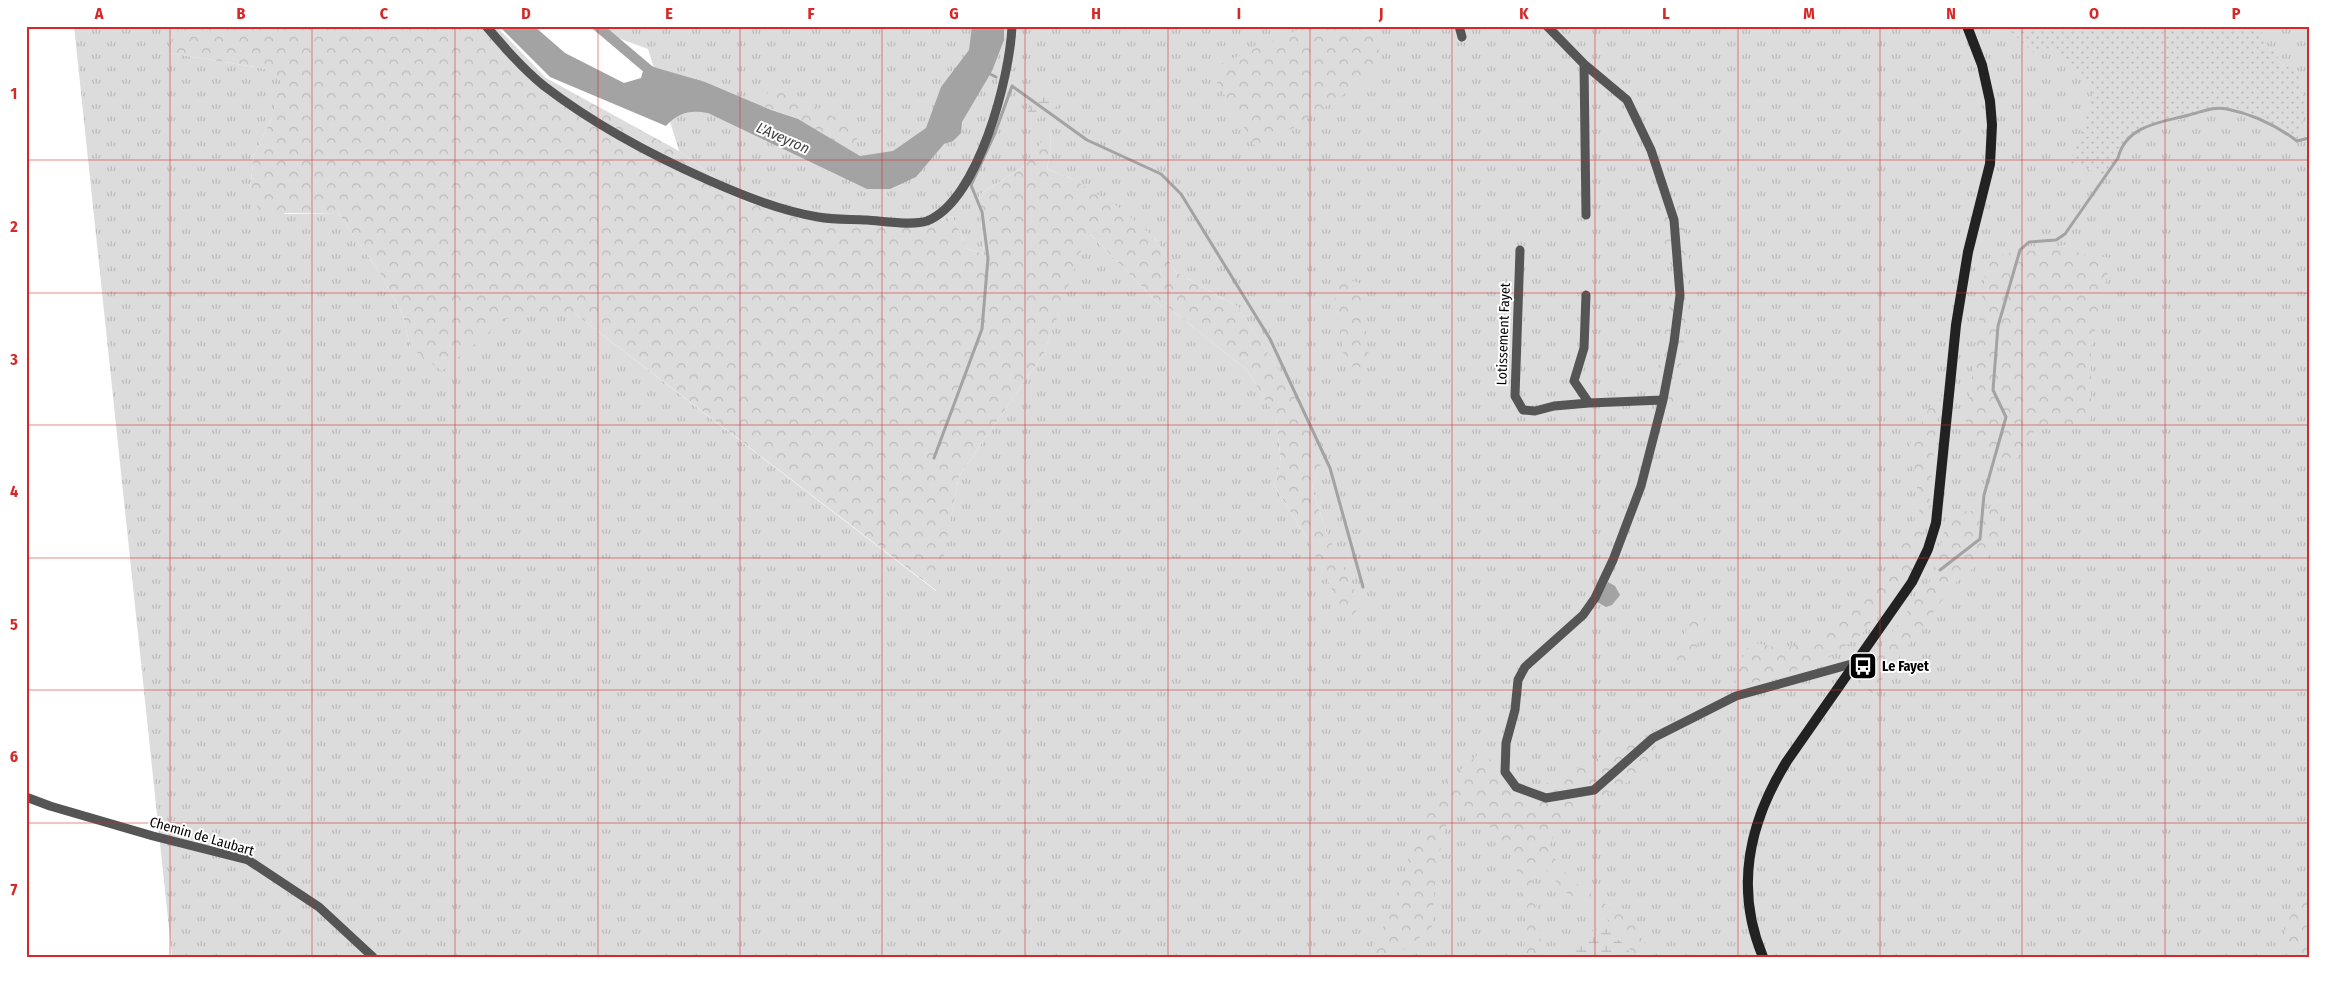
<svg xmlns="http://www.w3.org/2000/svg" width="2335" height="983" viewBox="0 0 2335 983" font-family="'Fira Sans Condensed',sans-serif">
  <style>
    .grass { fill: url(#grass-tufts) }
    .forest { fill: url(#forest-crowns) }
    .wetland { fill: url(#wetland-marsh) }
    .park { fill: url(#park-dots) }
    .water { fill: #a3a3a3 }
    .lines { fill: none; stroke-linecap: round; stroke-linejoin: round }
    .stream { stroke: #a3a3a3; stroke-width: 3 }
    .canal { stroke: #a3a3a3; stroke-width: 10 }
    .street { stroke: #555; stroke-width: 9 }
    .secondary { stroke: #222; stroke-width: 10 }
    .grid { fill: none; stroke: #d62828; stroke-width: 1; stroke-opacity: 0.55 }
    .labels { text-anchor: middle; stroke-width: 4; stroke-linejoin: round; paint-order: stroke }
    .street-label { font-size: 14px; fill: #000; stroke: #fff }
    .poi-label { font-size: 14px; font-weight: bold; fill: #000; stroke: #fff; text-anchor: start }
    .water-label { font-size: 15px; font-style: italic; fill: #444; stroke: #fff }
    .neatline { fill: none; stroke: #d62828; stroke-width: 2 }
    .grid-label { font-size: 16px; text-anchor: middle; font-weight: bold; fill: #d62828 }
  </style>
  <defs>
    <pattern id="grass-tufts" width="24" height="20" patternUnits="userSpaceOnUse" patternTransform="scale(1.25)"><rect width="24" height="20" fill="#dcdcdc"/><path d="M3 7l-1-3M5 7V3M7 7l1-3M15 17l-1-3M17 17v-4M19 17l1-3" fill="none" stroke="#bbb"/></pattern>
    <pattern id="forest-crowns" width="20" height="18" patternUnits="userSpaceOnUse" patternTransform="scale(1.25)"><rect width="20" height="18" fill="#dcdcdc"/><path d="M2 6a3 3 0 1 1 6 0M12 15a3 3 0 1 1 6 0" fill="none" stroke="#bbb"/></pattern>
    <pattern id="wetland-marsh" width="20" height="14" patternUnits="userSpaceOnUse" patternTransform="scale(1.25)"><rect width="20" height="14" fill="#dcdcdc"/><path d="M1 5h8M5 5V1M11 12h8M15 12V8" fill="none" stroke="#bbb"/></pattern>
    <pattern id="park-dots" width="8" height="8" patternUnits="userSpaceOnUse" patternTransform="scale(1.25)"><rect width="8" height="8" fill="#dcdcdc"/><path d="M2 2h.1M6 6h.1" fill="none" stroke="#bbb" stroke-width="1.8" stroke-linecap="round"/></pattern>
  </defs>
  <rect width="100%" height="100%" fill="#fff"/>
  <path class="grass" d="M 74,26 L 175,26 L 170,53 L 267,69 L 282,82 L 271,120 L 254,155 L 250,189 L 285,214 L 338,213 L 379,272 L 403,315 L 410,347 L 506,313 L 574,313 L 936,591 L 959,476 L 1044,353 L 1087,231 L 1162,307 L 1168,307 L 1247,370 L 1276,416 L 1281,462 L 1274,485 L 1306,537 L 1327,534 L 1312,488 L 1327,446 L 1238,307 L 1176,272 L 1154,237 L 1071,178 L 1047,169 L 1051,147 L 1050,132 L 1023,167 L 979,195 L 984,254 L 968,249 L 952,216 L 938,221 L 827,222 L 746,202 L 679,151 L 648,49 L 585,26 L 2309,26 L 2309,957 L 255,957 L 252,955 L 250,957 L 172,957 Z"/>
  <path class="forest" d="M 175,26 L 496,26 L 546,78 L 679,151 L 746,202 L 827,222 L 938,221 L 952,216 L 968,249 L 984,254 L 979,195 L 1023,167 L 1050,131 L 1051,147 L 1047,169 L 1071,178 L 1117,206 L 1154,237 L 1176,272 L 1238,307 L 1328,446 L 1312,488 L 1327,534 L 1362,606 L 1347,620 L 1306,537 L 1274,485 L 1281,462 L 1276,417 L 1247,370 L 1168,307 L 1162,307 L 1088,232 L 1044,353 L 959,476 L 937,591 L 574,313 L 505,319 L 442,371 L 410,347 L 403,315 L 379,272 L 338,213 L 260,213 L 250,189 L 254,155 L 271,120 L 281,81 L 266,69 L 169,53 Z
    M 1306,26 L 1370,26 L 1385,67 L 1258,151 L 1209,69 Z
    M 775,85 L 858,130 L 855,153 L 798,119 L 758,104 Z
    M 1679,199 L 1689,249 L 1686,328 L 1675,404 L 1668,402 L 1656,381 L 1675,275 L 1666,252 L 1657,206 Z
    M 2070,244 L 2080,254 L 2111,258 L 2091,348 L 2091,421 L 2035,430 L 2009,470 L 1992,460 L 1966,422 L 1987,259 L 2020,250 L 2024,252 Z
    M 1340,276 L 1361,284 L 1370,368 L 1346,366 L 1334,301 Z
    M 1943,383 L 1935,436 L 1929,511 L 1914,565 L 1862,634 L 1831,656 L 1771,680 L 1733,685 L 1746,649 L 1755,643 L 1785,649 L 1831,629 L 1891,564 L 1920,509 L 1910,444 Z
    M 2001,508 L 1996,550 L 1956,582 L 1872,693 L 1856,681 L 1930,581 L 1950,513 Z
    M 1697,614 L 1705,617 L 1700,630 L 1694,664 L 1665,664 L 1667,656 L 1686,643 L 1686,630 Z
    M 1657,730 L 1654,768 L 1563,817 L 1548,848 L 1569,878 L 1633,924 L 1653,957 L 1635,957 L 1613,923 L 1566,892 L 1541,865 L 1532,862 C 1530,892 1547,930 1538,957 L 1522,957 L 1527,930 L 1515,859 L 1492,828 L 1451,808 C 1438,846 1434,888 1432,928 L 1394,957 L 1367,957 L 1397,901 L 1409,856 L 1421,835 L 1436,791 L 1483,750 L 1513,789 L 1543,785 Z
    M 2309,896 L 2309,956 L 2287,957 L 2284,926 L 2304,897 Z"/>
  <path class="wetland" d="M 1040,86 L 1059,105 L 1034,121 L 1027,113 Z
    M 1603,926 L 1630,950 L 1625,957 L 1558,957 L 1581,937 Z"/>
  <path class="park" d="M 2005,26 L 2261,26 L 2265,48 L 2278,52 L 2277,65 L 2297,69 L 2306,111 L 2297,141 C 2279,127 2235,105 2212,108 C 2201,110 2191,118 2179,120 C 2164,122 2149,122 2136,132 C 2121,144 2116,161 2106,176 L 2070,163 L 2091,103 L 2093,91 L 2063,57 L 2047,48 L 2037,56 Z"/>
  <path class="water" d="M 499,26 L 534,26 L 565,53 L 624,83 L 641,78 L 643,71 L 650,66 L 705,82 L 771,110 L 798,119 L 860,156 L 893,151 L 926,128 L 941,87 L 969,50 L 972,26 L 1004,26 L 1004,40 L 992,71 L 962,122 L 961,133 L 953,141 L 944,144 L 916,177 L 890,189 L 867,189 L 708,113 C 690,110 679,112 666,126 L 550,77 Z
    M 1608,582 L 1615,586 L 1620,595 L 1612,605 L 1606,607 L 1597,602 Z"/>
  <g class="lines">
    <path class="stream" d="M 988,73 L 996,77
      M 934,458 L 982,329 L 988,258 L 982,212 L 971,185 L 995,133 L 1012,86 L 1087,140 L 1161,174 L 1181,194 L 1270,339 L 1330,468 L 1363,587
      M 1940,570 L 1980,539 L 1984,495 L 2006,417 L 1993,390 L 1998,326 L 2020,250 L 2029,242 L 2056,240 L 2065,234 L 2118,158 C 2126,125 2162,122 2189,115 C 2202,112 2213,106 2227,109 C 2252,114 2277,126 2297,141 L 2309,138"/>
    <path class="canal" d="M 597,26 L 655,75"/>
    <path class="street" d="M 486,26 C 504,47 523,69 544,86 C 595,125 649,154 708,180 C 744,196 779,210 818,217 C 834,220 851,219 867,220 C 883,221 913,226 927,221 C 979,200 1010,76 1012,26
      M 1459,26 L 1462,37
      M 1547,26 L 1584,64 L 1627,100 L 1651,150 L 1674,220 L 1680,295 L 1674,342 L 1663,400 L 1641,486 L 1613,560 L 1595,598 L 1583,615 L 1525,667 L 1518,680 L 1515,710 L 1506,743 L 1505,772 L 1516,787 L 1546,798 L 1594,790 L 1653,738 L 1736,696 L 1855,663
      M 1584,64 L 1586,215
      M 1520,250 L 1515,396 L 1523,410 L 1535,411 L 1554,406 L 1589,403
      M 1586,295 L 1584,348 L 1574,381 L 1589,403 L 1663,400
      M 26,797 L 50,806 L 153,836 L 248,860 L 319,907 L 373,957"/>
    <path class="secondary" d="M 1763,957 C 1734,888 1749,822 1787,761 L 1912,582 L 1928,549 L 1936,523 L 1956,325 L 1968,252 L 1990,164 L 1992,125 L 1990,101 L 1982,65 L 1967,26"/>
  </g>
  <path class="grid" d="M 170,26 L 170,957M 312,26 L 312,957M 455,26 L 455,957M 598,26 L 598,957M 740,26 L 740,957M 882,26 L 882,957M 1025,26 L 1025,957M 1168,26 L 1168,957M 1310,26 L 1310,957M 1452,26 L 1452,957M 1595,26 L 1595,957M 1738,26 L 1738,957M 1880,26 L 1880,957M 2022,26 L 2022,957M 2165,26 L 2165,957M 26,160 L 2309,160M 26,293 L 2309,293M 26,425 L 2309,425M 26,558 L 2309,558M 26,690 L 2309,690M 26,823 L 2309,823"/>
  <defs>
    <g id="bus-square" transform="scale(1.4375)"><rect x="-9" y="-9" width="18" height="18" rx="4" fill="#000" stroke="#fff"/><path d="M-5-6H5V4H4V6H2V4H-2V6H-4V4H-5ZM-3.5-4V0h7V-4ZM-3.5 1.2v1.5H-2V1.2ZM2 1.2v1.5H3.5V1.2Z" fill="#fff"/></g>
  </defs>
  <g fill-rule="evenodd">
    <use href="#bus-square" x="1863" y="666"/>
  </g>
  <g class="labels">
    <g class="street-label">
      <text transform="translate(1503 334) rotate(-88)" y="5">Lotissement Fayet</text>
      <text transform="translate(202 836) rotate(16)" y="5">Chemin de Laubart</text>
    </g>
    <g class="poi-label">
      <text x="1882" y="671">Le Fayet</text>
    </g>
    <g class="water-label">
      <text transform="translate(783 138) rotate(24)" y="5">L'Aveyron</text>
    </g>
  </g>
  <rect width="2335" height="983" fill="none" stroke="#ffffff" stroke-width="55"/>
  <rect x="28" y="28" width="2280" height="928" class="neatline"/>
  <g class="grid-label">
    <text x="99" y="19">A</text>
    <text x="241" y="19">B</text>
    <text x="384" y="19">C</text>
    <text x="526" y="19">D</text>
    <text x="669" y="19">E</text>
    <text x="811" y="19">F</text>
    <text x="954" y="19">G</text>
    <text x="1096" y="19">H</text>
    <text x="1239" y="19">I</text>
    <text x="1381" y="19">J</text>
    <text x="1524" y="19">K</text>
    <text x="1666" y="19">L</text>
    <text x="1809" y="19">M</text>
    <text x="1951" y="19">N</text>
    <text x="2094" y="19">O</text>
    <text x="2236" y="19">P</text>
    <text x="14" y="99">1</text>
    <text x="14" y="232">2</text>
    <text x="14" y="365">3</text>
    <text x="14" y="497">4</text>
    <text x="14" y="630">5</text>
    <text x="14" y="762">6</text>
    <text x="14" y="895">7</text>
  </g>
</svg>
